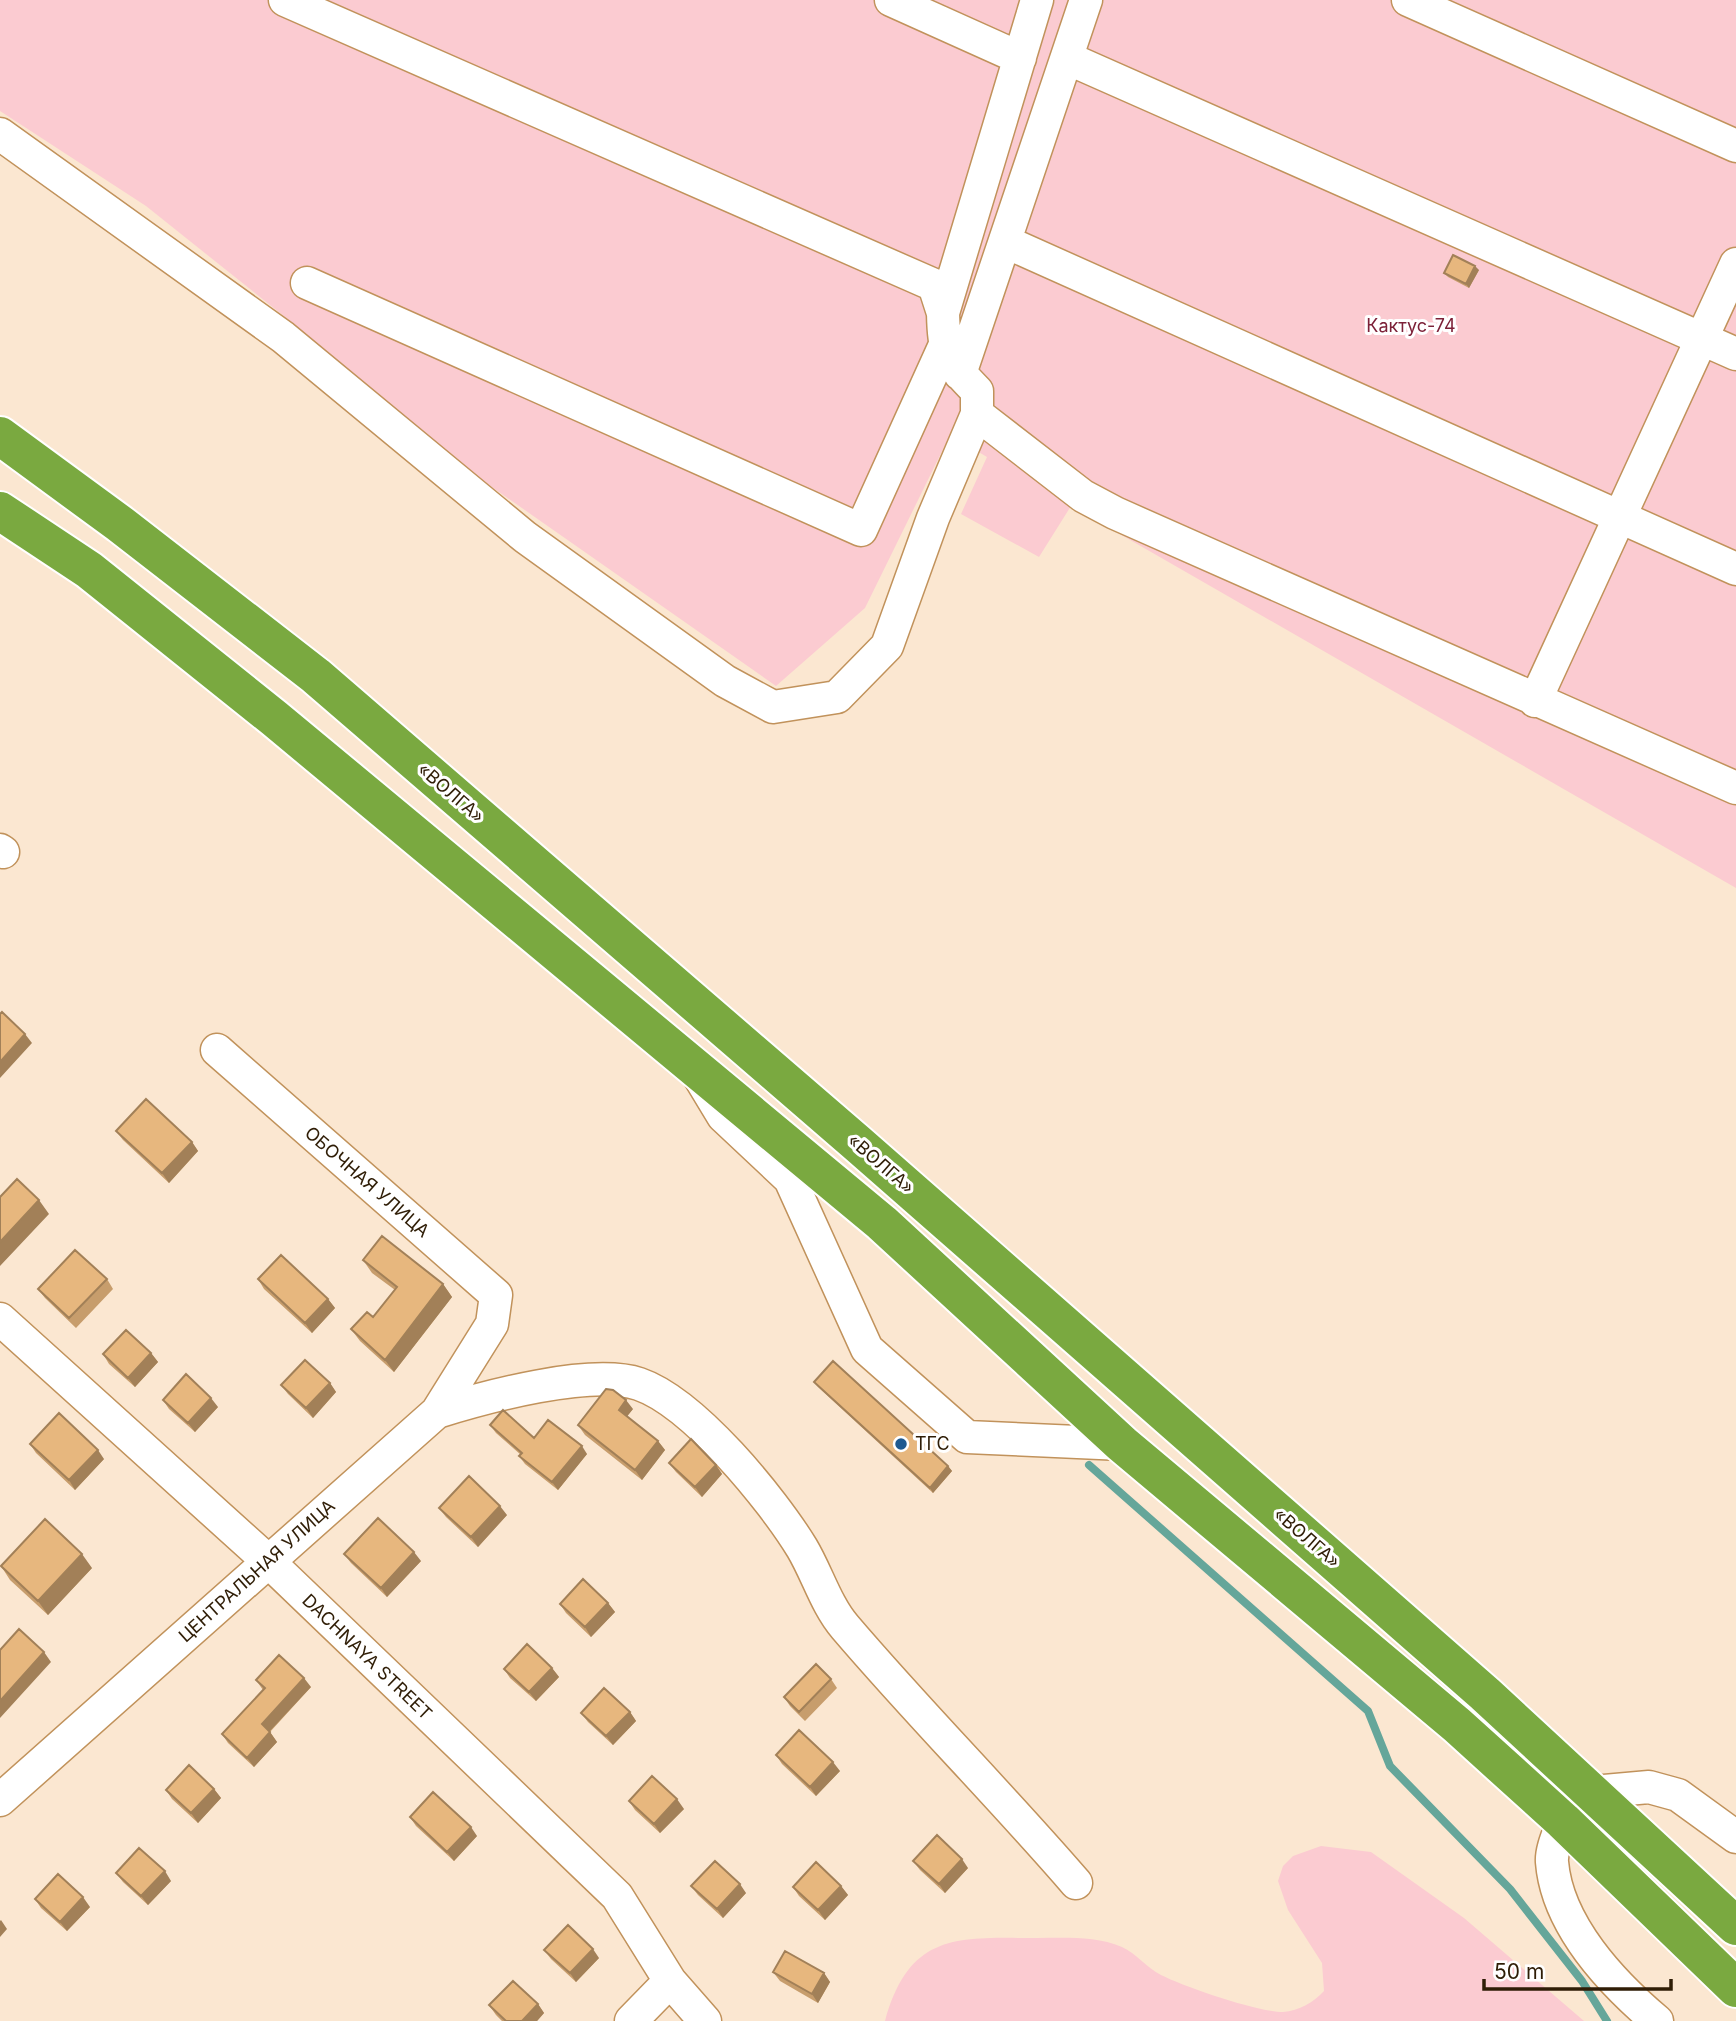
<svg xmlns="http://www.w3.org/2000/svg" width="1736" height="2021" viewBox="0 0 1736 2021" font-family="Inter,sans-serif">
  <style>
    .green { fill: #fbcbd1 }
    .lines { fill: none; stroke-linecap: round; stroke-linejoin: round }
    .stream { stroke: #65a69a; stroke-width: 8 }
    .minor-casing { stroke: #c1925b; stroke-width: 35 }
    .highway-casing { stroke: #fff; stroke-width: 42 }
    .minor { stroke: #fff; stroke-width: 32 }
    .highway { stroke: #7aa940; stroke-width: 38 }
    .wall { fill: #c79d6c }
    .shaded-wall { fill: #a28058 }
    .building { fill: #e7b77e; stroke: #a28058; stroke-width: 2 }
    .poi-dot { fill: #1e5990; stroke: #fff; stroke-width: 2.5 }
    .labels { text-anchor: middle; stroke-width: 6; stroke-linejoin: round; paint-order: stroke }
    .park-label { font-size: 18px; fill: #7c2138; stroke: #fff }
    .street-label { font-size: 18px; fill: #2f1d06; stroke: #fff }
    .poi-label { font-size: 18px; fill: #2f1d06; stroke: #fff; text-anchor: start }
  </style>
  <rect width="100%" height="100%" fill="#fbe7d1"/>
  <path class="green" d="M 0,0 L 1736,0 L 1736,888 L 1071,506 L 1039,557 L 961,514 L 987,457 L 950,435 L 865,608 L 776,686 L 452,459 L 295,325 L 146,206 L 0,111 Z
    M 1321,1846 L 1371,1852 L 1464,1918 L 1584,2021 L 885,2021 C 910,1931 959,1938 1038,1938 C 1066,1938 1096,1936 1122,1947 C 1136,1953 1147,1968 1161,1975 C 1185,1987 1257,2012 1283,2012 C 1299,2011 1314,2002 1324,1991 L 1322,1963 L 1288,1910 L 1278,1881 L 1283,1866 L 1293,1856 Z"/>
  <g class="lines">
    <path class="stream" d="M 1089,1465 L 1368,1711 L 1390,1766 L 1510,1889 L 1582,1981 L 1607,2021"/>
    <g class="minor-casing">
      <path id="minor" d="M 285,0 L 934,285 L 943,313
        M 891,0 L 1020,58
        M 1408,0 L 1736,146
        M 1067,58 L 1736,354
        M 0,134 L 283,337 L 525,537 L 725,681 L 773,707 L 837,697 L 887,646 L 933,518 L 977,414 L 977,391 C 948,362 944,354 943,313 L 1037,0
        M 1006,242 L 1736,569
        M 307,283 L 861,530 L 944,347
        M 960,374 L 1086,0
        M 977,414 L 1083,496 L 1115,513 L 1736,788
        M 1535,701 L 1736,264
        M 0,850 L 3,852
        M 700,1078 L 723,1116 L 790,1179 L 867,1349 L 967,1437 L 1122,1444
        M 0,1319 L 268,1561 L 617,1896 L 670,1981 L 705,2021
        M 437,1412 C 485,1397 591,1368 639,1384 C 694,1403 772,1499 802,1548 C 817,1573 826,1605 845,1627 C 920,1715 1001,1796 1076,1883
        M 1593,1792 L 1649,1787 L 1678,1795 L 1736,1837
        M 0,1800 L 437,1412 L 492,1324 L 496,1295 L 217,1050
        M 1563,1821 C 1559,1833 1551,1850 1552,1862 C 1557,1925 1612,1983 1657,2021
        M 631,2021 L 670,1981"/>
    </g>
    <g class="highway-casing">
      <path id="highway" d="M 0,436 L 120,524 L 316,676 L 858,1144 L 1485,1694 L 1736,1926
        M 0,511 L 89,570 L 274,718 L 882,1223 L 1122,1444 L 1457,1725 L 1563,1821 L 1736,1988"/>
    </g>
    <use href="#minor" class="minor"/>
    <use href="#highway" class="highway"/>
  </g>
  <path class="wall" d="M 1479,270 L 1469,288 L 1448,277 L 1444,273 Z
    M 116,1131 L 192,1142 L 198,1151 L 169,1183 L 123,1140 Z
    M 363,1260 L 443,1284 L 452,1297 L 394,1372 L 360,1341 L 351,1329 L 373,1317 L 395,1290 L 372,1273 Z
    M 107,1279 L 113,1289 L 76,1328 L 45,1298 L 38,1289 Z
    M 258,1279 L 328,1299 L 335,1308 L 312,1333 L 264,1289 Z
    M 151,1353 L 158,1362 L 135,1387 L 109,1364 L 103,1354 Z
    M 814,1382 L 948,1466 L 952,1471 L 933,1493 L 818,1387 Z
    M 330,1383 L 336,1392 L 313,1418 L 288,1394 L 281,1385 Z
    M 163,1400 L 218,1407 L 195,1432 L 169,1409 Z
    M 633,1409 L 627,1416 L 658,1441 L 665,1450 L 642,1480 L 585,1435 L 578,1425 Z
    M 490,1425 L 534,1438 L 587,1454 L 558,1490 L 525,1464 L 519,1456 L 521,1455 L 496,1433 Z
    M 30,1444 L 104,1459 L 75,1490 L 36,1453 Z
    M 669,1463 L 716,1465 L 722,1474 L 702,1497 L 676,1472 Z
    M 439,1508 L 507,1515 L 478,1547 L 446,1517 Z
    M 344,1554 L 421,1561 L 387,1597 L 351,1563 Z
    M 1,1566 L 92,1568 L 48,1615 L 10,1580 Z
    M 608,1603 L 615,1612 L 591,1637 L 566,1613 L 560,1604 Z
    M 552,1668 L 559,1677 L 536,1701 L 510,1678 L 504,1669 Z
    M 831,1679 L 837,1688 L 805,1721 L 790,1706 L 784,1697 Z
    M 256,1680 L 311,1687 L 270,1732 L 277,1742 L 254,1767 L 228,1743 L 222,1734 L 263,1690 Z
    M 630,1712 L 636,1721 L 613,1745 L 588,1722 L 581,1713 Z
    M 776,1755 L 840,1771 L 816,1796 L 782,1764 Z
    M 214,1789 L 221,1798 L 198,1823 L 172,1799 L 166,1790 Z
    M 629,1801 L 684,1809 L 660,1833 L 635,1810 Z
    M 410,1817 L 477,1836 L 454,1861 L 416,1826 Z
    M 913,1861 L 968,1868 L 945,1893 L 920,1870 Z
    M 116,1873 L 171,1881 L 148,1905 L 123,1882 Z
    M 691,1886 L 746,1893 L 723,1918 L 698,1895 Z
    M 841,1886 L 848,1895 L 825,1920 L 799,1896 L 793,1887 Z
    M 35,1899 L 90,1907 L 67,1931 L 41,1908 Z
    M 544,1950 L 599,1958 L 576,1982 L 551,1959 Z
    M 773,1972 L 824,1973 L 830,1982 L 818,2003 L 780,1981 Z
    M 538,2004 L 544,2013 L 537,2021 L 502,2021 L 496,2015 L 489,2005 Z"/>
  <path class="shaded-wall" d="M 1475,266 L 1479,270 L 1469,288 L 1466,284 Z
    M 25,1034 L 32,1043 L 0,1078 L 0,1062 Z
    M 192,1142 L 198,1151 L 169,1183 L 162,1173 Z
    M 39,1200 L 49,1214 L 0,1266 L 0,1242 Z
    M 443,1284 L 452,1297 L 394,1372 L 385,1360 Z
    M 328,1299 L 335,1308 L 312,1333 L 305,1323 Z
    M 151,1353 L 158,1362 L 135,1387 L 128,1378 Z
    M 330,1383 L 336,1392 L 313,1418 L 306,1408 Z
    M 211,1398 L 218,1407 L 195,1432 L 188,1423 Z
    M 626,1400 L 633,1409 L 625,1419 L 619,1410 Z
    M 658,1441 L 665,1450 L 642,1480 L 635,1470 Z
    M 582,1446 L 587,1454 L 558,1490 L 552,1482 Z
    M 98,1450 L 104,1459 L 75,1490 L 69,1480 Z
    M 716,1465 L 722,1474 L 702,1497 L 695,1487 Z
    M 948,1466 L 952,1471 L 933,1493 L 930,1488 Z
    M 500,1506 L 507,1515 L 478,1547 L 471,1537 Z
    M 414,1552 L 421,1561 L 387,1597 L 381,1588 Z
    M 82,1554 L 92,1568 L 48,1615 L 38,1601 Z
    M 608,1603 L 615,1612 L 591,1637 L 585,1627 Z
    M 44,1652 L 51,1662 L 0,1718 L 0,1701 Z
    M 552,1668 L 559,1677 L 536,1701 L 529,1692 Z
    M 304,1678 L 311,1687 L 268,1733 L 262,1724 Z
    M 630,1712 L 636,1721 L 613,1745 L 606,1736 Z
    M 270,1732 L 277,1742 L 254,1767 L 247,1758 Z
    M 833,1762 L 840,1771 L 816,1796 L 810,1787 Z
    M 214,1789 L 221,1798 L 198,1823 L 191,1813 Z
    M 677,1799 L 684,1809 L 660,1833 L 654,1824 Z
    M 471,1827 L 477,1836 L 454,1861 L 447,1852 Z
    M 962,1859 L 968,1868 L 945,1893 L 939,1884 Z
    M 165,1871 L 171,1881 L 148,1905 L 141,1896 Z
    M 740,1884 L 746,1893 L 723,1918 L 717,1909 Z
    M 841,1886 L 848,1895 L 825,1920 L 818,1910 Z
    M 83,1897 L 90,1907 L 67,1931 L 60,1922 Z
    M 1,1920 L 7,1929 L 0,1937 L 0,1921 Z
    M 593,1949 L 599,1958 L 576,1982 L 570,1973 Z
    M 824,1973 L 830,1982 L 818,2003 L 812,1994 Z
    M 538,2004 L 544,2013 L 537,2021 L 522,2021 Z"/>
  <path class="building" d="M 1453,255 L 1475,266 L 1466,284 L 1444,273 Z
    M 2,1012 L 25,1034 L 0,1062 L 0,1014 Z
    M 146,1099 L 192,1142 L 162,1173 L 116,1131 Z
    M 17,1179 L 39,1200 L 0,1242 L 0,1197 Z
    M 382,1236 L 443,1284 L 385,1360 L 351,1329 L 367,1312 L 373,1317 L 397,1287 L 363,1260 Z
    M 75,1250 L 107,1279 L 69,1318 L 38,1289 Z
    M 281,1255 L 328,1299 L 305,1323 L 258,1279 Z
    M 126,1330 L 151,1353 L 128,1378 L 103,1354 Z
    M 305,1360 L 330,1383 L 306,1408 L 281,1385 Z
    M 833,1361 L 948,1466 L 930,1488 L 814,1382 Z
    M 186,1374 L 211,1398 L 188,1423 L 163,1400 Z
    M 606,1389 L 613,1390 L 626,1400 L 619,1410 L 658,1441 L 635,1470 L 578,1425 Z
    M 503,1410 L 534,1438 L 548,1420 L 582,1446 L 552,1482 L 519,1456 L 522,1453 L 490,1425 Z
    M 59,1413 L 98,1450 L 69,1480 L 30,1444 Z
    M 691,1439 L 716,1465 L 695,1487 L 669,1463 Z
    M 469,1476 L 500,1506 L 471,1537 L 439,1508 Z
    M 378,1518 L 414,1552 L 381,1588 L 344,1554 Z
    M 45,1519 L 82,1554 L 38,1601 L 1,1566 Z
    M 583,1579 L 608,1603 L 585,1627 L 560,1604 Z
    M 19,1629 L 44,1652 L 0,1701 L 0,1650 Z
    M 527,1644 L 552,1668 L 529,1692 L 504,1669 Z
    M 279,1655 L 304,1678 L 262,1724 L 270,1732 L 247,1758 L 222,1734 L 265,1688 L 256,1680 Z
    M 816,1664 L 831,1679 L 799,1712 L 784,1697 Z
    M 604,1688 L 630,1712 L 606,1736 L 581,1713 Z
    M 799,1730 L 833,1762 L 810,1787 L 776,1755 Z
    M 189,1765 L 214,1789 L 191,1813 L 166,1790 Z
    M 652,1776 L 677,1799 L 654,1824 L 629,1801 Z
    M 433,1792 L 471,1827 L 447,1852 L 410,1817 Z
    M 937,1835 L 962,1859 L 939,1884 L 913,1861 Z
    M 139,1848 L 165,1871 L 141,1896 L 116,1873 Z
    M 715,1861 L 740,1884 L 717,1909 L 691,1886 Z
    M 816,1862 L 841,1886 L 818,1910 L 793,1887 Z
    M 58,1874 L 83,1897 L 60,1922 L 35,1899 Z
    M 568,1925 L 593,1949 L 570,1973 L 544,1950 Z
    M 785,1951 L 824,1973 L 812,1994 L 773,1972 Z
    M 513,1981 L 538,2004 L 522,2021 L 506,2021 L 489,2005 Z"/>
  <circle class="poi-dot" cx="901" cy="1444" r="7"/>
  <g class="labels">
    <g class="park-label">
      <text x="1411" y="332">Кактус-74</text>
    </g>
    <g class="street-label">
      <text transform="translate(451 793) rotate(41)" y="6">«ВОЛГА»</text>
      <text transform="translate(881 1164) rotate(41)" y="6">«ВОЛГА»</text>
      <text transform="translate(367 1182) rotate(41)" y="6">ОБОЧНАЯ УЛИЦА</text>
      <text transform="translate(1307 1538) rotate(41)" y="6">«ВОЛГА»</text>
      <text transform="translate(257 1571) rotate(-42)" y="6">ЦЕНТРАЛЬНАЯ УЛИЦА</text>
      <text transform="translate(367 1657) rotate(44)" y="6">DACHNAYA STREET</text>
    </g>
    <g class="poi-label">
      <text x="915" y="1450">ТГС</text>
    </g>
  </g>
  <path d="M1484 1979v10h187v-10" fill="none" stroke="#2f1d06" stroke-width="3.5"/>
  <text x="1494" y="1979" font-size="21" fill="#2f1d06" stroke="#ffffff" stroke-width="5" paint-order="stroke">50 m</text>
</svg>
